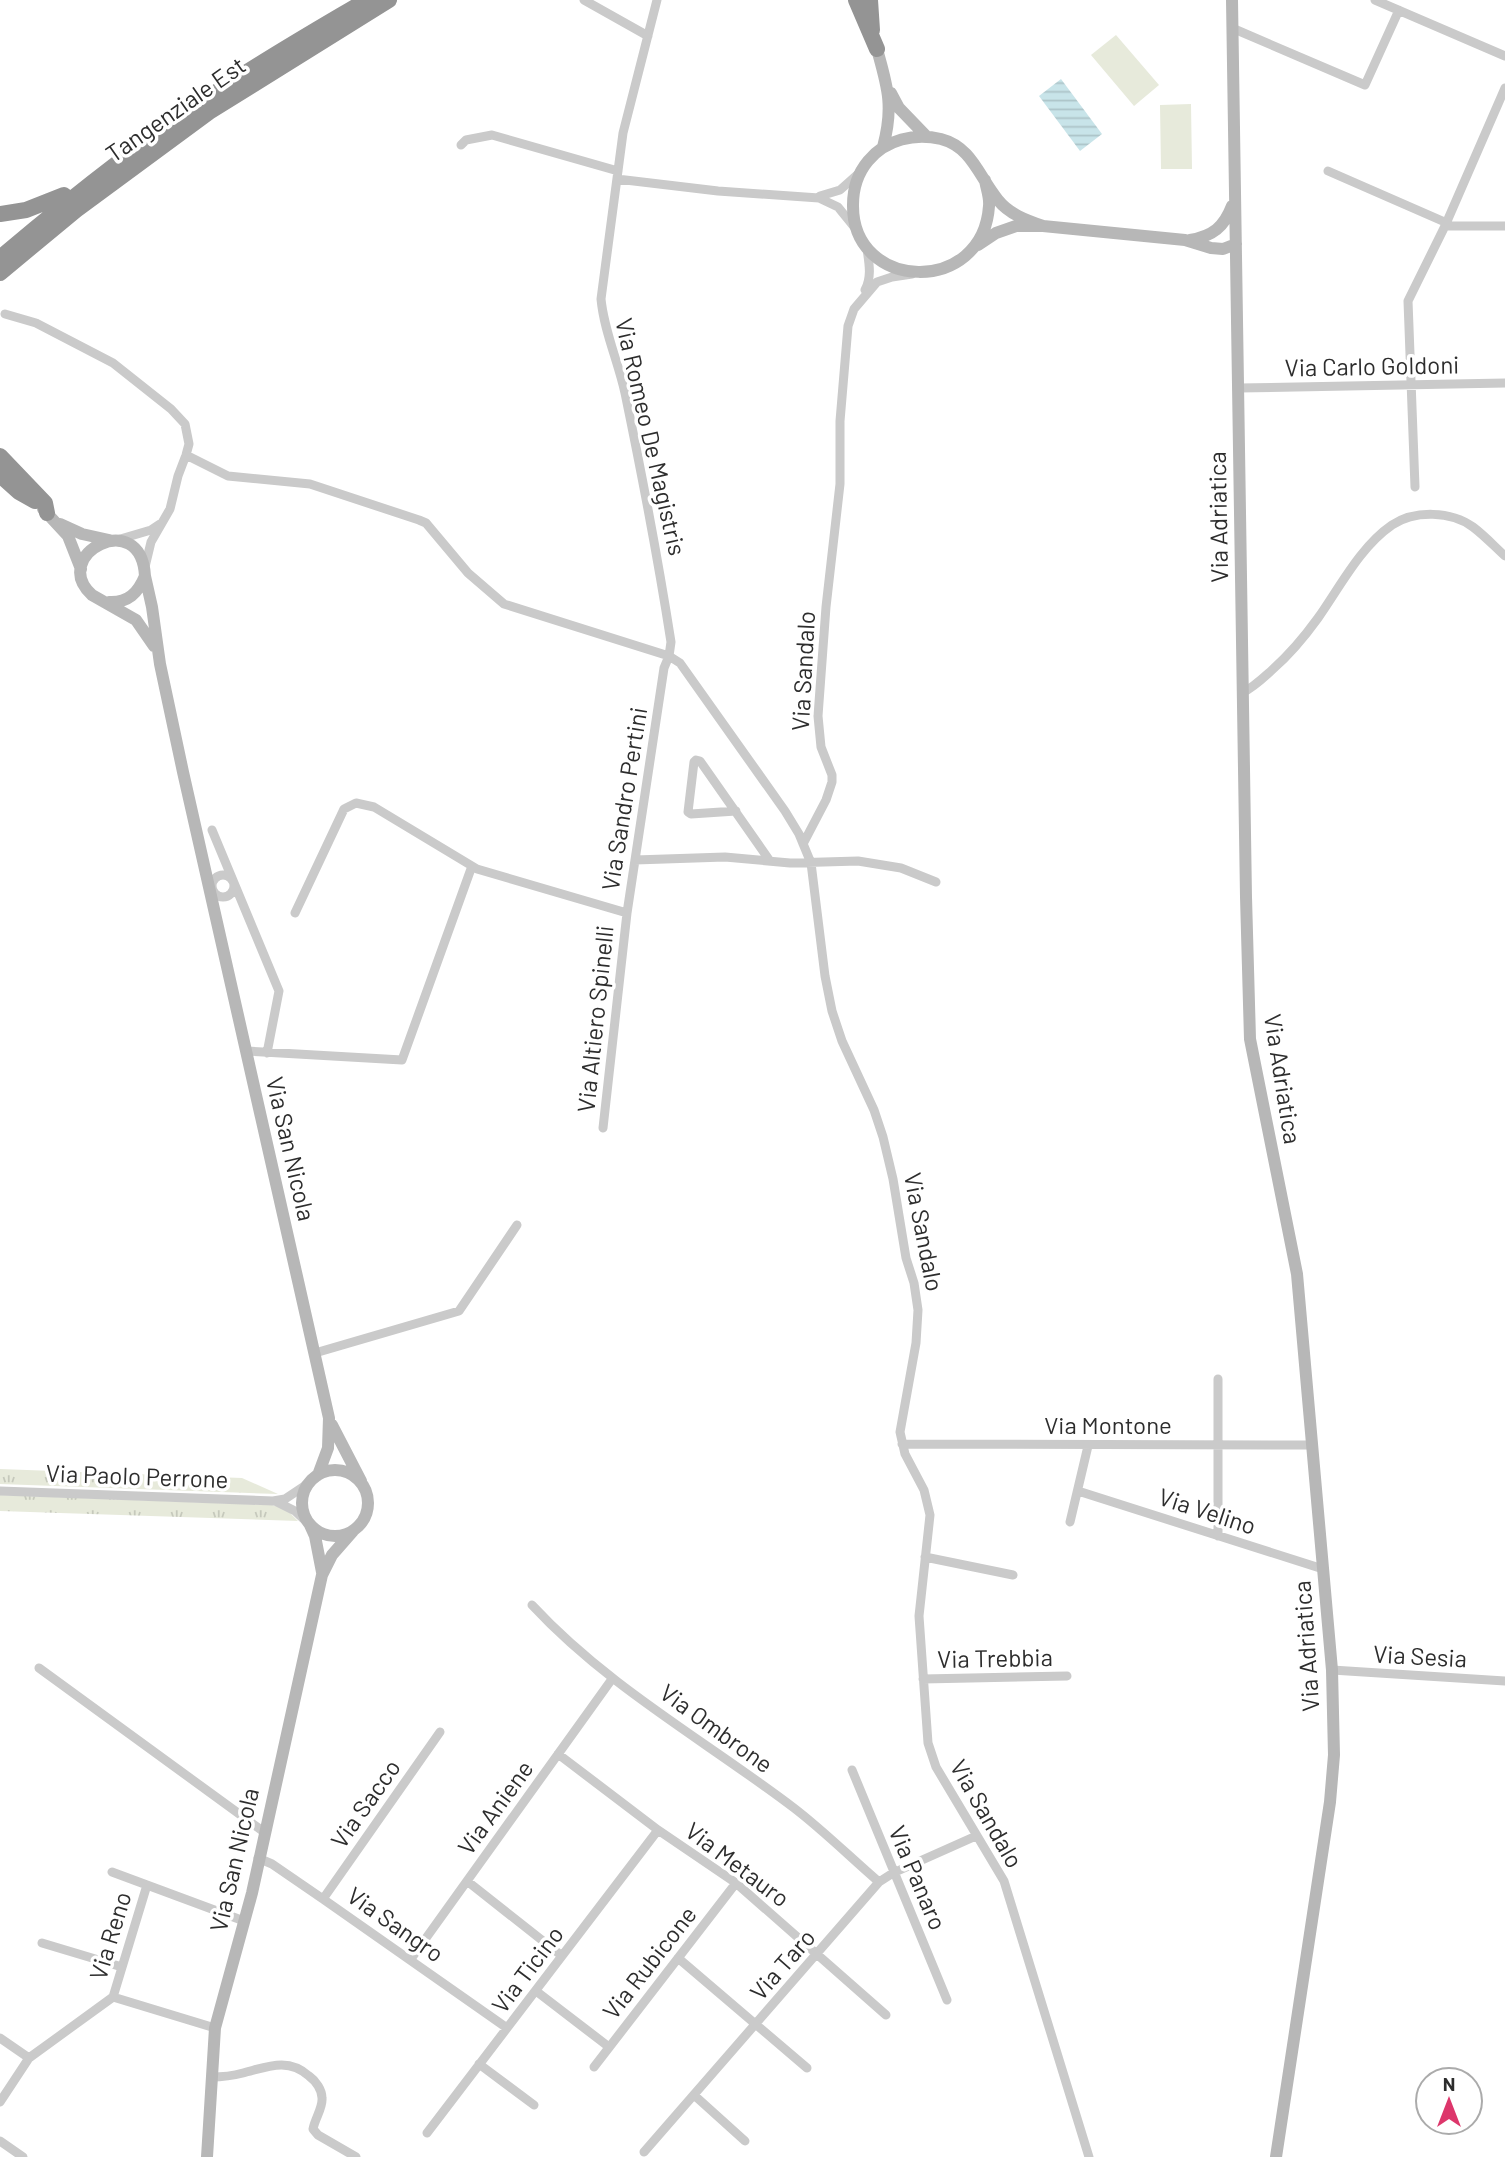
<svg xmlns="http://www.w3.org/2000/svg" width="1505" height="2157" viewBox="0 0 1505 2157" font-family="Barlow,sans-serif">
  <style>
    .grass { fill: url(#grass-tufts) }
    .park { fill: #e7eadb }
    .water { fill: url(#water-rules) }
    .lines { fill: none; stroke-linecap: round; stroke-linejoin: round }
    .street { stroke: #cacaca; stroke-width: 9 }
    .secondary { stroke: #b7b7b7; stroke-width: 12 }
    .highway { stroke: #949494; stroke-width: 16 }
    .labels { text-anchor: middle; stroke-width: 7; stroke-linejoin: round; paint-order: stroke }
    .street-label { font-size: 24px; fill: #2d2d2d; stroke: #fff }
  </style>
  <defs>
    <pattern id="grass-tufts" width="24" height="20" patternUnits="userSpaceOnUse" patternTransform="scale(1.75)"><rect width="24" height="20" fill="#e7eadb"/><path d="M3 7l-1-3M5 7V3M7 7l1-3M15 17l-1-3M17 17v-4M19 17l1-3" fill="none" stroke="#c6c9bc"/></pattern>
    <pattern id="water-rules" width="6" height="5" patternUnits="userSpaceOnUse" patternTransform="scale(1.75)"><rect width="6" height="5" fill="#c8e4e9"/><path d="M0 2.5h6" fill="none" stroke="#acc4c8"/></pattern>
  </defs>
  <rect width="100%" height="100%" fill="#fff"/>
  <path class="grass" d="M 0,1469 L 242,1478 L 278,1494 L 0,1484 Z
    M 0,1495 L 272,1505 L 285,1508 L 298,1521 L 0,1511 Z"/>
  <path class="park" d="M 1116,35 L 1159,85 L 1134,106 L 1091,55 Z
    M 1191,104 L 1192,169 L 1161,169 L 1160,105 Z"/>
  <path class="water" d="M 1061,79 L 1102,134 L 1080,151 L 1039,96 Z"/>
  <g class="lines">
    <path class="street" d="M 584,0 L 648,36
      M 657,0 L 623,133 L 601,299 C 604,331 618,361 625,393 C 642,475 658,559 671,642 L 669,656 L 680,663 L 785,811 L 799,834 L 811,863 L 825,976 L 832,1011 L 842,1041 L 874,1110 L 883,1137 L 893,1179 L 906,1258 L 914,1283 L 918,1310 L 916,1343 L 900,1432 L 905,1454 L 924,1490 L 930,1515 L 919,1616 L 928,1743 L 936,1767 L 1004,1881 L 1089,2157
      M 1375,0 L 1505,56
      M 1232,28 L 1365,85 L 1399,10
      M 461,145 L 466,140 L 492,135 L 618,171
      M 1328,171 L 1447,223
      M 617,179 L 718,191 L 819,198 L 838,207 L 855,228
      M 820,196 L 840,190 L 858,174
      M 1445,226 L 1505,226
      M 865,290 C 872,277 869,263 867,249
      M 5,314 L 36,323 L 113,363 L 171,409 L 185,424 L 189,444 L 186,455 L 178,476 L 170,509 L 151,542 L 145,567
      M 1239,388 L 1505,383
      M 186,455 L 228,476 L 310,484 L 419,520 L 426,523 L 468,573 L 504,604 L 669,656 L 664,668 L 627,913 L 477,869 L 374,807 L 356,803 L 344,809 L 295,913
      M 1415,487 L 1408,301 L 1445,226 L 1505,88
      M 117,540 L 151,530 L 160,524
      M 1242,693 C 1254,687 1262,679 1272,670 C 1289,655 1305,636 1318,618 C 1340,587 1360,547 1392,525 C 1415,510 1451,511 1473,527 C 1485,536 1495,547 1505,556
      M 736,811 L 691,814 L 688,812 L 694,762 L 696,760 L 700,761 L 770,861
      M 212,830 L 279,991 L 267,1053
      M 803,844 L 826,800 L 832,782 L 832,775 L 821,747 L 818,716 L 826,607 L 840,484 L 840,421 L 848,326 L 854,309 L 877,282 L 892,277 L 912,274
      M 635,860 L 725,857 L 790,863 L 858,861 L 901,868 L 936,882
      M212 886a11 11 0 1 1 22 0a11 11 0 1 1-22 0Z
      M 247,1051 L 402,1060 L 472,866
      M 603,1128 L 627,913
      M 315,1353 L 459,1311 L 517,1225
      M 1218,1379 L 1218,1536
      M 902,1444 L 1313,1445
      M 0,1491 L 273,1501 L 285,1499 L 309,1483
      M 1078,1491 L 1323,1569
      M 275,1501 L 295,1511 L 310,1525
      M 1070,1522 L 1088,1446
      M 925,1557 L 1013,1575
      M 532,1605 C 608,1687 706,1741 794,1808 C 824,1831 851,1858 879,1882
      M 39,1668 L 264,1832
      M 1332,1670 L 1505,1681
      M 923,1679 L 1067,1676
      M 558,1754 L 658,1830 L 736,1883 L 886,2015
      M 852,1770 L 947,2000
      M 258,1858 L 272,1864 L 323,1899 L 507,2028
      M 112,1872 L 147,1885
      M 467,1881 L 562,1956
      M 323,1899 L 440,1732
      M 42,1943 L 122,1967
      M 678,1958 L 807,2068
      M 411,1959 L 612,1679
      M 536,1991 L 609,2047
      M 113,1997 L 147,1885 L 244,1921
      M 113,1997 L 215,2028
      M 0,2038 L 29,2058
      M 479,2064 L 534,2105
      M 594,2067 L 736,1883
      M 211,2077 C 222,2077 232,2076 243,2073 C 267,2067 288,2057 309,2076 C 316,2081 322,2090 322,2098 C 323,2108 315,2118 313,2129 L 318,2135 L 356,2157
      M 694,2095 L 745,2141
      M 0,2102 L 29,2058 L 113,1997
      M 427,2133 L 658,1830
      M 0,2141 L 23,2157
      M 644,2152 L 879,1882 L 893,1873 L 976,1836"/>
    <path class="secondary" d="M 1232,0 L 1246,897 L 1250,1039 L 1297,1274 L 1332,1670 L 1334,1755 L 1330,1802 L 1276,2157
      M 875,42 C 886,83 895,103 883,147
      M 891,93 L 899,108 L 926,136
      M 985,180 C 986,188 990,197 989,206 C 983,296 852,292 853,205 C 853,188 858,173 868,161 C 886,139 915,133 941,139 C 972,147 979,177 998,200 C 1009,214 1026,220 1043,226
      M 1190,240 C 1213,236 1224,227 1232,206
      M 978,245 L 996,233 L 1016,226 L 1043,226 L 1185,240 L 1211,248 L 1223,249 L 1236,244
      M 43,509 L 68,536 L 81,569
      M 60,524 L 82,534 L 109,540
      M 145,576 L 152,607 L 160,664 L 183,772 L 329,1418 L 328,1448 L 318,1475
      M 109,602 C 128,603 138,593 145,576 C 141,506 48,555 92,595 L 136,620 L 154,646
      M 332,1425 L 361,1481
      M302 1503a33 33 0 1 1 66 0a33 33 0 1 1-66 0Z
      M 310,1525 L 315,1536 L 322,1572
      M 207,2157 L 215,2028 L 252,1893 L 322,1575 L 332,1555 L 353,1531"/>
    <path class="highway" d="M 856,0 L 877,49
      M 870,0 L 872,30
      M 0,214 L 26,210 L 64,195
      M 0,258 C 71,198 144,140 221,89 C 269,57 318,29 367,0
      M 0,273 L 76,210 L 209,112 L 389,0
      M 0,456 L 45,503 L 47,513
      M 0,475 L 19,492 L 35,501"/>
  </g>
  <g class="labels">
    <g class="street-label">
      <text transform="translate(176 110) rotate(-35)" y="8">Tangenziale Est</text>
      <text transform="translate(1372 367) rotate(-1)" y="8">Via Carlo Goldoni</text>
      <text transform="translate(650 437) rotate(77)" y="8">Via Romeo De Magistris</text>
      <text transform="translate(1219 517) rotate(-91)" y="8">Via Adriatica</text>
      <text transform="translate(804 671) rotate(-87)" y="8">Via Sandalo</text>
      <text transform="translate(625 799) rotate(-81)" y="8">Via Sandro Pertini</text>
      <text transform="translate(596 1019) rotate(-84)" y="8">Via Altiero Spinelli</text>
      <text transform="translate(1282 1079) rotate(81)" y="8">Via Adriatica</text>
      <text transform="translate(290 1149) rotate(77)" y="8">Via San Nicola</text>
      <text transform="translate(923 1232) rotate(79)" y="8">Via Sandalo</text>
      <text x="1108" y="1434">Via Montone</text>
      <text transform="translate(137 1477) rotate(2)" y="8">Via Paolo Perrone</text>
      <text transform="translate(1207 1512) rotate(18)" y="8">Via Velino</text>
      <text transform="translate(1307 1646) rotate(-94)" y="8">Via Adriatica</text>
      <text transform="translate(1420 1657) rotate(3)" y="8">Via Sesia</text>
      <text transform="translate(995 1659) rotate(-1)" y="8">Via Trebbia</text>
      <text transform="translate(716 1729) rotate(36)" y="8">Via Ombrone</text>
      <text transform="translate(366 1804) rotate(-55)" y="8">Via Sacco</text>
      <text transform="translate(496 1808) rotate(-54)" y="8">Via Aniene</text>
      <text transform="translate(986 1814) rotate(60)" y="8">Via Sandalo</text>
      <text transform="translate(235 1860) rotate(-77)" y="8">Via San Nicola</text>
      <text transform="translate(737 1865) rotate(37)" y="8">Via Metauro</text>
      <text transform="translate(917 1878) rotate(67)" y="8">Via Panaro</text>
      <text transform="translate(395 1925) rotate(35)" y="8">Via Sangro</text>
      <text transform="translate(111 1936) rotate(-73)" y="8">Via Reno</text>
      <text transform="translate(650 1963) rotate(-52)" y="8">Via Rubicone</text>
      <text transform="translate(783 1965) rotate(-49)" y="8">Via Taro</text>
      <text transform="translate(528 1970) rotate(-53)" y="8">Via Ticino</text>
    </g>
  </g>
  <g transform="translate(1449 2101)"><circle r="33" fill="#ffffff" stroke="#ababab" stroke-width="2"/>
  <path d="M0-5L12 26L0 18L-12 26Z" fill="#dd366b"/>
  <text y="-10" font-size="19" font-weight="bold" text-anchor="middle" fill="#2d2d2d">N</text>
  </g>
</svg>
